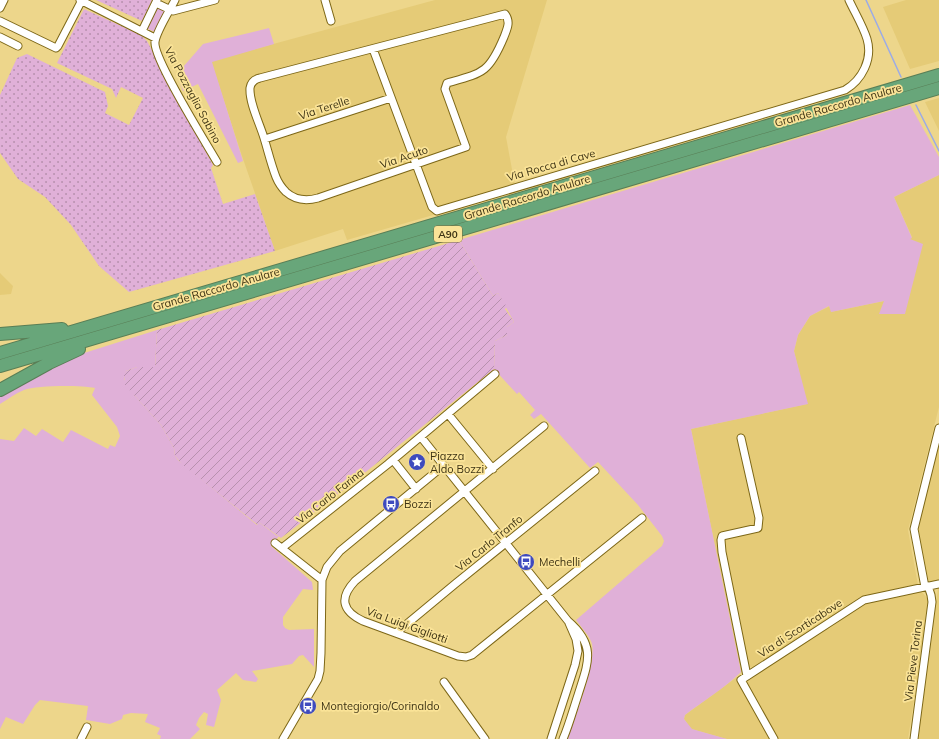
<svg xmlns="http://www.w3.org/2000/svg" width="939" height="739" viewBox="0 0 939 739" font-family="Mulish,sans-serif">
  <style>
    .built { fill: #e5cb77 }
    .grass { fill: #e0b0d8 }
    .park { fill: url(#park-dots) }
    .garden { fill: url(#garden-furrows) }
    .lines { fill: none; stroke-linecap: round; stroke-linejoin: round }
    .stream { stroke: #9babe7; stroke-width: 1.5 }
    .minor-casing { stroke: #7d6717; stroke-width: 9 }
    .motorway-casing { stroke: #597e56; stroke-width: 14 }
    .minor { stroke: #fff; stroke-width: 7 }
    .motorway { stroke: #68a67a; stroke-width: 12 }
    .labels { text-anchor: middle; stroke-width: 3.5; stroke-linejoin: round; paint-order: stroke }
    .shield { fill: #fae397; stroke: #76683b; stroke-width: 1 }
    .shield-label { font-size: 10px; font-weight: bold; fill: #3d3314 }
    .street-label { font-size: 11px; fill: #3d3314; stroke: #fae397 }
    .poi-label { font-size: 11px; fill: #3d3314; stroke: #fae397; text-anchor: start }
  </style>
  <defs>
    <pattern id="park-dots" width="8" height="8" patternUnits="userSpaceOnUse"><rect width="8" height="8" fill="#e0b0d8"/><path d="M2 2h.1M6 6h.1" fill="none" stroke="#b790ae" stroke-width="1.8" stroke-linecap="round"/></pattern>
    <pattern id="garden-furrows" width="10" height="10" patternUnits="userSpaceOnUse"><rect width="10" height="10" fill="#e0b0d8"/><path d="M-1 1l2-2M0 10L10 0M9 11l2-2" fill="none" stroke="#b790ae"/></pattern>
  </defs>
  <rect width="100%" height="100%" fill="#edd68b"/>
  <path class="built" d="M 435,0 L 547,0 L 506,137 L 516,191 L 347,240 L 343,229 L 275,251 L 242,156 L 211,61 Z
    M 906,0 L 939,0 L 939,61 L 910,69 L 883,7 Z
    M 939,98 L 939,131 L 925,102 Z
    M 939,175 L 939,407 L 908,530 L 918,585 L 860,597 L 753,668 L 750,667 L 741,672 L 691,429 L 807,404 L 794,351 L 798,335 L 810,316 L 830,306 L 831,312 L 884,301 L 879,314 L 909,239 L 912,237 L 894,197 Z
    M 0,273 L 13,286 L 11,294 L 0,295 Z
    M 939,443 L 939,582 L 929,584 L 918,530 Z
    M 939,587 L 939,739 L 918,739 L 938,588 Z
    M 921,591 L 929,600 L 908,739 L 778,739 L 746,681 L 825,628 L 829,629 L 863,603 Z
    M 737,677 L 771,739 L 727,739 L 691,729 L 684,719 L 685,715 Z"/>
  <path class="grass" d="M 157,7 L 166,11 L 155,32 L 146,28 Z
    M 269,28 L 274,44 L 212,62 L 243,161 L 238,163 L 198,84 L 183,91 L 177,74 L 203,44 Z
    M 910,105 L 939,157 L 939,175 L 894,197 L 912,238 L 910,239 L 923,244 L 905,314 L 879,314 L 884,301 L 831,312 L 829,306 L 810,316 L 798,335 L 794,351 L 808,404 L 691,429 L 741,672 C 725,688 703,701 685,715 L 684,719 L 692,729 L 727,739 L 568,739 C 574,719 599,658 591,641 C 587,633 581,627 576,620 L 662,546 L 664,541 L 662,536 L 638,505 L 598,462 L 590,468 L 541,414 L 534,419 L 530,415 L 535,410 L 519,392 L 517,394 L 494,369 L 495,341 L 507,335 L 507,327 L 514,322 L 498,293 L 493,296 L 459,240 Z
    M 157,330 L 155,367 L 137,367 L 126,371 L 124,379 L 135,396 L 161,425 L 174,448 L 175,456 L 178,460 L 257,525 L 260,523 L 277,536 L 279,536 L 271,546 L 312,582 L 313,590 L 303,589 L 283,617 L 283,625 L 285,628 L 289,630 L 314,629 L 314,667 L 303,655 L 299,656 L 292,664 L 252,671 L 258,679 L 256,682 L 243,680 L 236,673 L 217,690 L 221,700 L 214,727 L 206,725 L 208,714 L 204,712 L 199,718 L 196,725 L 200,729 L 190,739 L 160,739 L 161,736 L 157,734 L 160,728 L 145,722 L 148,714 L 131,713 L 123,715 L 122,719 L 110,724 L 86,720 L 88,706 L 40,700 L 35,705 L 23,724 L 6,717 L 0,729 L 0,439 L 14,441 L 24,428 L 36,436 L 42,429 L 63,442 L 71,430 L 108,449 L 110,445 L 115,447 L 120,436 L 117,427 L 92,395 L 95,388 C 81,385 37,385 24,390 C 16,393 8,399 0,404 L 0,392 L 62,360 Z"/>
  <path class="park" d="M 96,0 L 152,0 L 142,21 Z
    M 84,9 L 141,35 L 147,41 L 213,165 L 211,168 L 223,204 L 255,194 L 275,251 L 129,292 L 99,266 L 71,225 L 45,197 L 18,179 L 0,153 L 0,95 L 17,58 L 27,54 L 105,92 L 108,106 L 105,113 L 129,125 L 143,98 L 121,87 L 116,98 L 112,89 L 57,63 Z"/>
  <path class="garden" d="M 459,240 L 493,296 L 498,293 L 507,307 L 505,309 L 514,322 L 507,327 L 507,335 L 495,341 L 494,369 L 352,483 L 281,538 L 260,523 L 258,525 L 183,465 L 175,456 L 174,448 L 161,425 L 125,385 L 124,375 L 126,371 L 137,367 L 155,367 L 157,330 Z"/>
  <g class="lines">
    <path class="stream" d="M 866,0 L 901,77
      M 916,105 L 939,151"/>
    <g class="minor-casing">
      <path id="minor" d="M 80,0 L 155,38
        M 175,0 C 170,10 156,32 155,42 C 153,58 206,143 217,162
        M 325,0 L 331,21
        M 156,3 L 173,11 L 215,0
        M 0,8 L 4,0
        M 505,14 C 511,22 507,29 504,37 C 489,73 483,73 447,83 L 445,89 L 466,147 L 318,198 C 307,201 295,200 286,192 C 282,188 278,182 276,177 C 271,164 268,151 264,138 C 260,124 249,103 250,88 C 251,82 255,79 260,78 Z
        M 0,21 L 56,48 L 58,46 L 82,0
        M 142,31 L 157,0
        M 0,37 L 18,46
        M 373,49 L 432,207 L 437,211 L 845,90 C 862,80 873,59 867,39 C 863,26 855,13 849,0
        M 265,139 L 391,98
        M 448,414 L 493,469
        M 544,426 L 355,581 C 339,598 342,611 363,621 L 458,656 L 466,657 L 472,655 L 642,518
        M 421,437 L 568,621 C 597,646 588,663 578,695 C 573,710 569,725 563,739
        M 741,438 L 759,518 L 758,528 L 722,536 L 721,540 L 722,552 L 747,676
        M 393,460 L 416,489
        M 275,543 L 322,580
        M 282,548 L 388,464 L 495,374
        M 925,587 L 914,529 L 939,428
        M 396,633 L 455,584 L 595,471
        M 444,682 L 485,739
        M 81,739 L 87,727
        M 283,739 L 318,679 L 320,671 L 321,653 L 322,580 L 327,567 L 340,551 L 443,466
        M 551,739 L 575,665 L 578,651 L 576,639 L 569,623
        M 774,739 L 741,680 L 864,600 L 939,584
        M 914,739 L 932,602 L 931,595 L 928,586"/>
    </g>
    <g class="motorway-casing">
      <path id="motorway" d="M 0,334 L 62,329
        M 0,353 L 939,75
        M 0,366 L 939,88
        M 0,390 L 49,363 L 79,349"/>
    </g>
    <use href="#minor" class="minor"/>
    <use href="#motorway" class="motorway"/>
  </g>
  <defs>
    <g id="sight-disc" transform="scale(0.9)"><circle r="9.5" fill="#3e4abe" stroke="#fae397"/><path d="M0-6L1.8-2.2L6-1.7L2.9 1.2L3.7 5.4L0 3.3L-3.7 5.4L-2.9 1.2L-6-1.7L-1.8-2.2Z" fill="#fff"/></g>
    <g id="bus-disc" transform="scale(0.9)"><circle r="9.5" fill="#3e4abe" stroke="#fae397"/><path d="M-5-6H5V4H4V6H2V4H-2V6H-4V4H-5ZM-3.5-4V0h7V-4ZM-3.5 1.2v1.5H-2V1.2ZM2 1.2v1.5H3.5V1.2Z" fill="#fff"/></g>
  </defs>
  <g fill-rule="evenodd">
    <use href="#sight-disc" x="417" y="462"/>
    <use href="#bus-disc" x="391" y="504"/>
    <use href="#bus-disc" x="526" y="562"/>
    <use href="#bus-disc" x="308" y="706"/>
  </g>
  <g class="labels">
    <rect class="shield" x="434" y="226" width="28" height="16" rx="3"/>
    <g class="shield-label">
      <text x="448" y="238">A90</text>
    </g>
    <g class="street-label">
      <text transform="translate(193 95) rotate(62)" y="4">Via Pozzaglia Sabino</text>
      <text transform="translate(838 105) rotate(-16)" y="4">Grande Raccordo Anulare</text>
      <text transform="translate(324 108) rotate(-18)" y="4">Via Terelle</text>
      <text transform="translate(404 157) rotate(-19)" y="4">Via Acuto</text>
      <text transform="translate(551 165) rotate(-16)" y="4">Via Rocca di Cave</text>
      <text transform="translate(527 197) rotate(-17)" y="4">Grande Raccordo Anulare</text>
      <text transform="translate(216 289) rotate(-16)" y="4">Grande Raccordo Anulare</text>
      <text transform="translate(330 496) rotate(-38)" y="4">Via Carlo Farina</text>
      <text transform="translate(489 543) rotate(-39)" y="4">Via Carlo Tranfo</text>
      <text transform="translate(407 625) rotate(20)" y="4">Via Luigi Gigliotti</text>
      <text transform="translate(800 628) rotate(-33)" y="4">Via di Scorticabove</text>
      <text transform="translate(913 661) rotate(-83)" y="4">Via Pieve Torina</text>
    </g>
    <g class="poi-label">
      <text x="430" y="460">Piazza<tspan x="430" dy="13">Aldo Bozzi</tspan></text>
      <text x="404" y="508">Bozzi</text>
      <text x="539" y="566">Mechelli</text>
      <text x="321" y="710">Montegiorgio/Corinaldo</text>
    </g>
  </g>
</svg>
